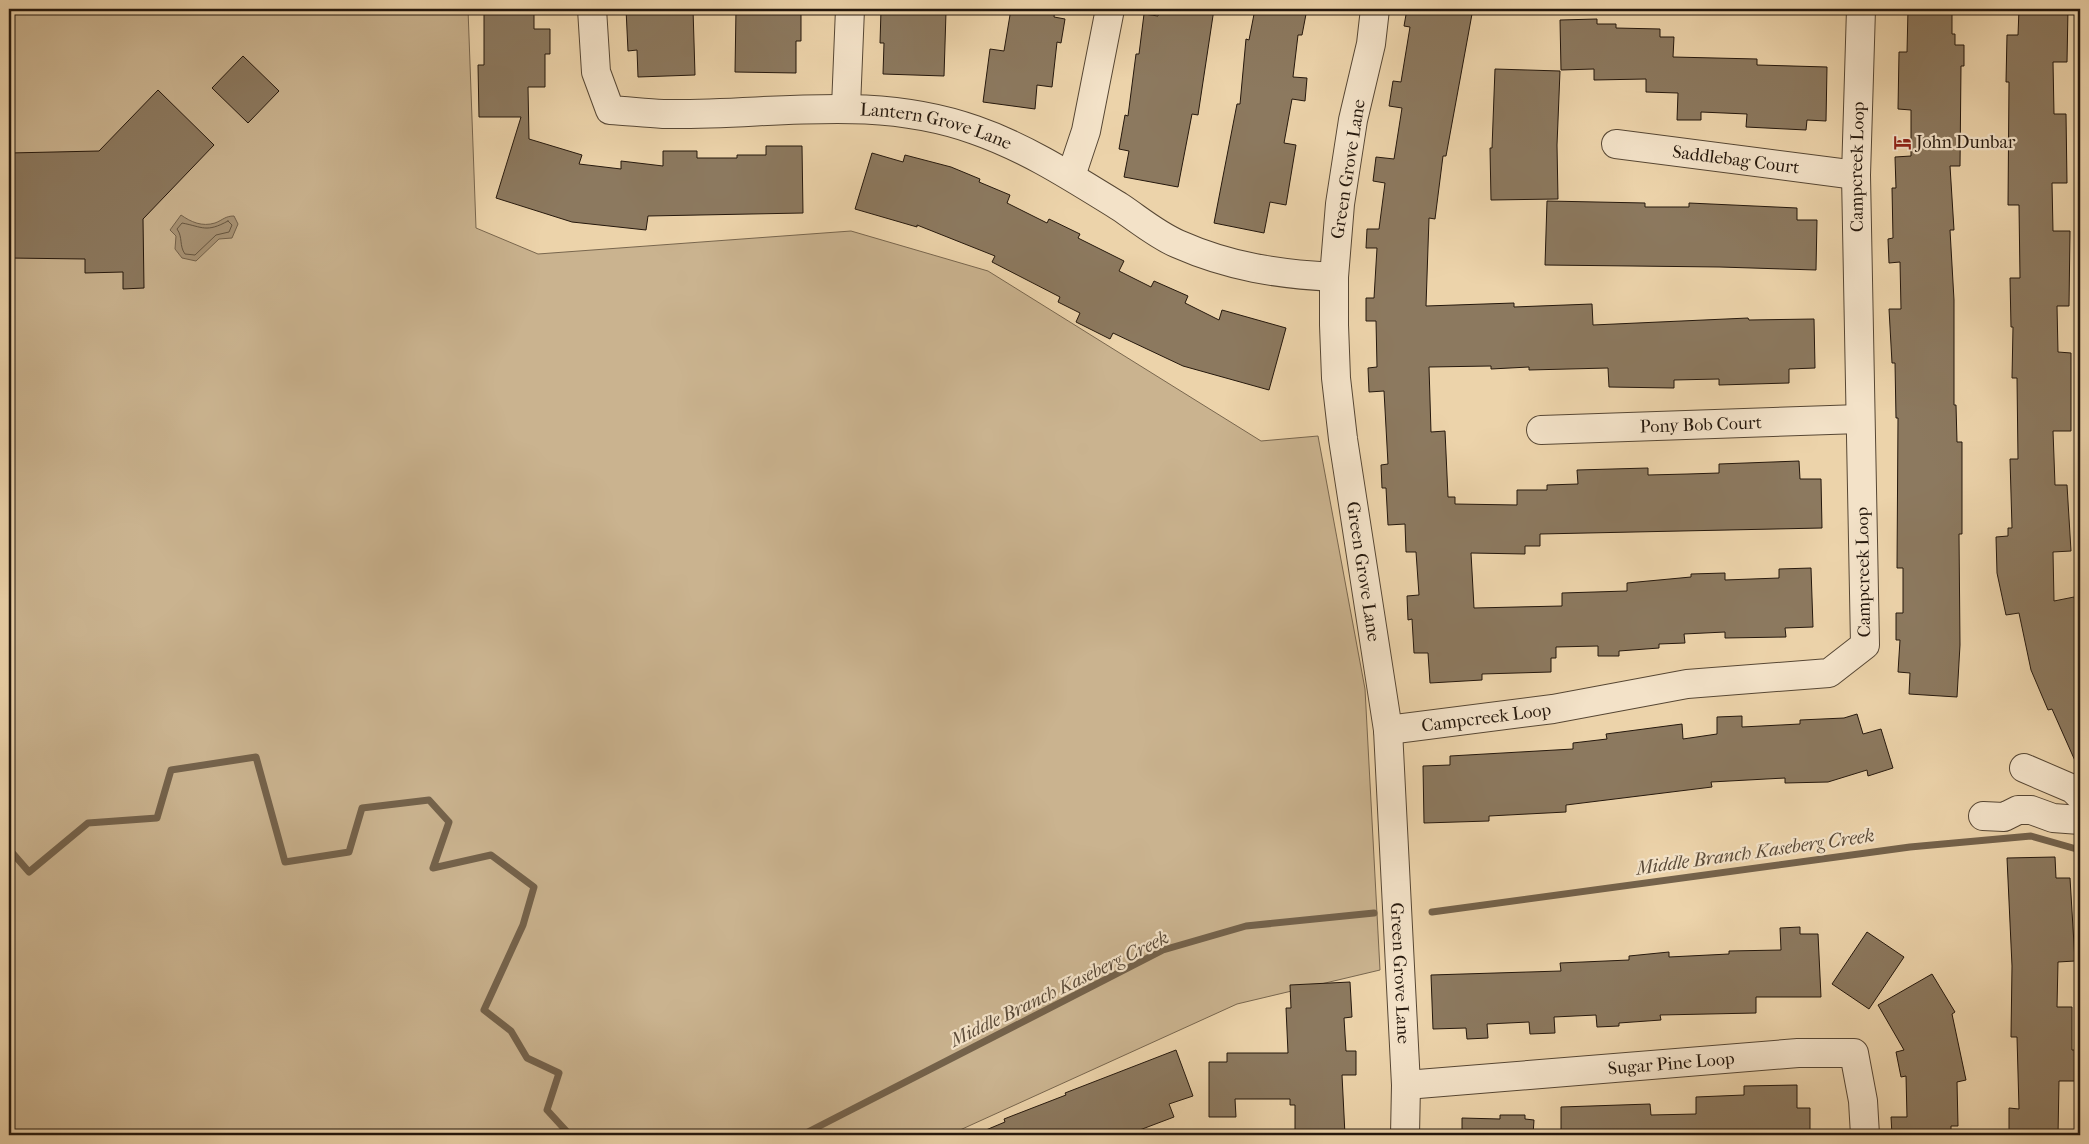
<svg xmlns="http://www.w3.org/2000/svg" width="2089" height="1144" font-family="'IM FELL French Canon',serif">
<rect width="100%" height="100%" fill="#ecd3aa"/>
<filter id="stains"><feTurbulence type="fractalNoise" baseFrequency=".004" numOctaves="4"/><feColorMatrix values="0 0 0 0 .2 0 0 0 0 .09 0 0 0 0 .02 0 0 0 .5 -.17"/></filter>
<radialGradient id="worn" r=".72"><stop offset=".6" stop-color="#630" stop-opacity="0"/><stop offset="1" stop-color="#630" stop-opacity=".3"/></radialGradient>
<polygon fill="#cab38f" stroke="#78664e" points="9,9 468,9 476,228 538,254 851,231 988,271 1261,441 1318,436 1365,689 1380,970 1237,1004 949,1135 9,1135"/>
<path fill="#a89375" stroke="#74624b" d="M181,215c10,7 21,12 34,8 8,-3 10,-7 19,-7l4,8 -6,14 -13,1 -23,22 -14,-3 -7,-9 1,-13 -6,-6z"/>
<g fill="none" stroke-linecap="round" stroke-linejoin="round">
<path stroke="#665641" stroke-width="1" d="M228,221l4,4 -3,7 -13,3 -21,20 -10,-1c-6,-8 -2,-17 -8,-25l5,-6c21,4 24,10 46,-2z"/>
<g stroke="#74624b" stroke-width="7">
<polyline points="9,849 29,872 88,823 157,818 171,770 256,757 285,862 349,852 362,808 429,800 449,822 433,868 491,855 534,887 523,925 484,1010 511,1031 527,1058 559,1073 547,1110 570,1135"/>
<polyline points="1432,912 1910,847 2031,836 2080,850"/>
<polyline points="802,1135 1163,950 1246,926 1374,913"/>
</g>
</g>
<g fill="#8c795f" stroke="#25180d">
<polygon points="484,9 534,9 534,29 550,29 550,54 545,54 545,87 528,87 529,139 582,155 579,164 621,169 621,161 663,166 663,151 697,151 697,158 737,158 737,155 766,155 766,146 802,146 803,213 648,216 646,230 572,222 496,198 521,117 479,117 478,65 484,65"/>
<polygon points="626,9 693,9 695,75 638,77 637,50 628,51"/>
<polygon points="736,9 801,9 801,41 796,41 796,73 735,72"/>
<polygon points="1011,9 1055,9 1054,17 1065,19 1061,43 1057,42 1052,87 1037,85 1035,109 983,102 990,49 1004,51"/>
<polygon points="1159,9 1214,9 1198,115 1192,114 1178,187 1124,177 1129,151 1119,149 1125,115 1128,116 1136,54 1139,54 1144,14 1158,16"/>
<polygon points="1255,9 1307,9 1302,35 1298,35 1293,77 1307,78 1305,101 1292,99 1284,143 1296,145 1286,205 1270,202 1264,233 1214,223 1237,104 1240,104 1246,39 1249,40"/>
<polygon points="1407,9 1435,9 1472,14 1446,156 1443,156 1435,219 1429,218 1426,306 1514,303 1514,307 1592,304 1593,325 1748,318 1749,320 1814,319 1815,368 1789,369 1789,383 1719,385 1719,379 1674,380 1674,388 1609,387 1608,368 1529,370 1529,367 1491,369 1491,366 1429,367 1431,432 1445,431 1448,497 1455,497 1455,504 1517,505 1517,490 1547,490 1547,485 1578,484 1577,470 1648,468 1648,475 1688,474 1719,473 1719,464 1799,461 1800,479 1821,479 1822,528 1540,534 1540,546 1525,546 1525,554 1471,553 1474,608 1562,606 1562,593 1627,591 1627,583 1691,577 1691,574 1725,573 1725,580 1779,578 1779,569 1811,568 1813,627 1785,628 1786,637 1725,638 1725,632 1684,634 1685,643 1659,644 1659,648 1619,651 1619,656 1598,656 1598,646 1556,647 1556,658 1551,658 1551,672 1482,674 1482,680 1430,683 1428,653 1414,653 1412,619 1408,620 1407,596 1419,595 1416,552 1406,552 1405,524 1388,525 1386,488 1382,488 1381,465 1388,464 1384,391 1369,392 1368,368 1377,367 1376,321 1366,321 1366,298 1374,298 1377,248 1366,248 1367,229 1379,229 1385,183 1373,181 1376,157 1394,159 1402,108 1389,106 1393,81 1401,82 1410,27 1404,26"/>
<polygon points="1908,9 1952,9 1952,34 1955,34 1955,45 1964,45 1964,66 1961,66 1960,166 1950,166 1954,230 1950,230 1954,300 1954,405 1956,405 1957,442 1962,442 1962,534 1959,534 1960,645 1957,697 1909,694 1910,673 1898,672 1900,640 1896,640 1896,613 1903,613 1903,568 1897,568 1898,418 1896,418 1895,363 1892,363 1889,309 1901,309 1900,262 1889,263 1888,239 1893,238 1892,188 1896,188 1895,157 1911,156 1911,110 1898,109 1899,52 1907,52"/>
<polygon points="2019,9 2068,9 2067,62 2053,62 2054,114 2066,114 2067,183 2052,183 2053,231 2070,231 2069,306 2057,306 2058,352 2071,353 2071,431 2053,431 2055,485 2067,485 2071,551 2053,552 2054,601 2074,597 2080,625 2080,772 2052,709 2048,710 2031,670 2019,613 2006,615 1997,573 1996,537 2008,536 2008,528 2012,528 2010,459 2018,459 2017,378 2012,378 2013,327 2011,327 2010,278 2020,278 2019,205 2008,205 2009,82 2006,82 2007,35 2018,35"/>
<polygon points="881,10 946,12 944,76 883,74 884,43 880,43"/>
<polygon points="1597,19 1597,24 1616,24 1616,28 1660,29 1660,37 1674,37 1673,57 1757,59 1757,65 1827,67 1826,121 1807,120 1806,130 1746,127 1747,114 1701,112 1701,120 1677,120 1678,93 1646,92 1646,79 1594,80 1594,69 1561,70 1560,20"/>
<polygon points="243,56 279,91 248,123 212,88"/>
<polygon points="1495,69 1560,71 1557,145 1558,199 1491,200 1490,148 1492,148"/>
<polygon points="158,90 214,145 143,219 144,288 123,289 123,272 85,273 85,259 9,258 9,153 99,151"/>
<polygon points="872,153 903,162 905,155 951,167 980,179 979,182 1010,195 1007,203 1047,223 1049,219 1080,234 1078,238 1124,261 1119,271 1151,287 1154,281 1188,296 1185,303 1219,320 1222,310 1286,328 1269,390 1183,366 1113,333 1110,339 1076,322 1080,313 1058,302 1060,297 992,262 995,256 917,225 917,227 855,209"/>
<polygon points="1547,201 1645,203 1645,207 1689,207 1689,203 1797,208 1797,220 1817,220 1816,270 1720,267 1545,265"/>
<polygon points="1857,714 1863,734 1881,729 1893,768 1868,776 1867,770 1828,782 1785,783 1785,778 1711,782 1712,787 1566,805 1566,812 1489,816 1489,821 1424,823 1423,766 1450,765 1450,756 1573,749 1573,743 1607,739 1606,734 1682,724 1683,739 1717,734 1717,717 1742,716 1742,727 1800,724 1800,720 1844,718"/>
<polygon points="2055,857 2056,878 2070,878 2075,961 2058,962 2057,1007 2072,1007 2072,1050 2075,1050 2076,1081 2059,1081 2058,1135 2009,1135 2009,1108 2019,1109 2017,1037 2011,1037 2012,966 2007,858"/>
<polygon points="1800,927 1800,934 1818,934 1821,997 1756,997 1756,1013 1660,1015 1661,1020 1619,1023 1619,1026 1597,1027 1596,1015 1554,1017 1555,1033 1530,1034 1529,1022 1487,1024 1488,1038 1467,1039 1466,1028 1433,1029 1431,975 1561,971 1560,963 1629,960 1629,956 1669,952 1669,957 1729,954 1729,951 1781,950 1780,928"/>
<polygon points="1867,932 1904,957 1869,1009 1832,984"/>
<polygon points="1932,974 1955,1012 1952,1014 1966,1080 1957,1082 1958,1126 1951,1126 1951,1135 1892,1135 1891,1117 1907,1117 1906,1076 1901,1077 1896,1052 1904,1050 1878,1005"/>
<polygon points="1350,982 1352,1017 1344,1018 1346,1051 1356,1051 1356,1075 1342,1075 1345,1135 1295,1135 1295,1105 1290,1105 1290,1099 1235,1099 1236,1117 1209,1117 1209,1062 1227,1062 1227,1053 1288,1053 1286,1008 1291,1008 1290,985"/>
<polygon points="1176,1050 1193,1096 1169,1104 1174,1117 1137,1131 1139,1135 974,1135 1005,1122 1004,1119 1066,1095 1065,1093"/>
<polygon points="1797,1085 1797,1108 1810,1108 1810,1135 1561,1135 1561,1107 1650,1104 1651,1115 1696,1114 1696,1097 1744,1095 1744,1086"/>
<polygon points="1500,1115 1525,1115 1525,1119 1534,1120 1533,1135 1462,1135 1462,1118 1500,1119"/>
</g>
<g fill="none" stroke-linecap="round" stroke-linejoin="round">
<defs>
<g id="minor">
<path id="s1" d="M592,9l4,63 14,38c17,1 35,3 53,4 106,2 208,-21 312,16 52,18 98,48 145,77 18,12 37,28 58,37 52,23 100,30 156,33"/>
<path id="s2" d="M1375,9l-4,35 -18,76 -13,84 -6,73v48l2,53 7,61 45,291 18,355 -1,50"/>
<polyline points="846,107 850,9"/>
<path id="s3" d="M1616,144l240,31"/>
<polyline points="1071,176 1086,131 1110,9"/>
<path id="s4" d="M1541,430l319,-11"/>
<path id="s5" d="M1388,730l165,-21 134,-25 142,-11 36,-28 -9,-470 5,-166"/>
<polyline points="2024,768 2073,789 2080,796"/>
<polyline points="1983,816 2004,817 2018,810 2031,810 2053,818 2080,820"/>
<path id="s6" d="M1406,1085l392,-32h56l9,48 2,34"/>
</g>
</defs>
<use href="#minor" stroke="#574734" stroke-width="30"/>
<use href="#minor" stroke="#f3e2c8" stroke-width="28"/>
</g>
<defs>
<symbol id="hotel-bare" viewBox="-9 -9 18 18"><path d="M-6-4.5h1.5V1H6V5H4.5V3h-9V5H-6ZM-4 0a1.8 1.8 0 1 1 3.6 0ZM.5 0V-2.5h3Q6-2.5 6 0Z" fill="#8f2418" stroke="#f3e2c8" stroke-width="2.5" paint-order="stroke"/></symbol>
</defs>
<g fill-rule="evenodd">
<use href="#hotel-bare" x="1890" y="130" width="25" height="25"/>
</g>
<g text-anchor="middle" stroke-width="4.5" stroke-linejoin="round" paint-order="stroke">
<g font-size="18" fill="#25180d" stroke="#f3e2c8">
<text dy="6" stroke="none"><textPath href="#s1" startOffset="432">Lantern Grove Lane</textPath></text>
<text dy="6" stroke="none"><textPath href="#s3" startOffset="121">Saddlebag Court</textPath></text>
<text dy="6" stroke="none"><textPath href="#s5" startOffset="969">Campcreek Loop</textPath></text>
<text transform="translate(1348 169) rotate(-81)" y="6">Green Grove Lane</text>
<text dy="6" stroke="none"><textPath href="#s4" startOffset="160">Pony Bob Court</textPath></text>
<text dy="6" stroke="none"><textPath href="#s2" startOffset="568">Green Grove Lane</textPath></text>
<text transform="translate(1863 572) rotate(-91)" y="6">Campcreek Loop</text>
<text dy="6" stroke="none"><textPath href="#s5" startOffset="99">Campcreek Loop</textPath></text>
<text dy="6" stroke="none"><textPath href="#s2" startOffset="972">Green Grove Lane</textPath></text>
<text dy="6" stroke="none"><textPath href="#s6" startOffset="266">Sugar Pine Loop</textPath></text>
</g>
<g font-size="18" fill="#25180d" stroke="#f3e2c8" text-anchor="start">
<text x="1916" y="148">John Dunbar</text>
</g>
<g font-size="19" font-style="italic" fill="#594937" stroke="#f3e2c8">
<text transform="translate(1755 851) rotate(-8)" y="7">Middle Branch Kaseberg Creek</text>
<text transform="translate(1059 988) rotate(-26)" y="7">Middle Branch Kaseberg Creek</text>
</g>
</g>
<rect width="2089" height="1144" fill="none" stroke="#ecd3aa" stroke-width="30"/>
<rect x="10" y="10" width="2069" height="1124" fill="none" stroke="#25180d" stroke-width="2.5"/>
<rect x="15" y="15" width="2059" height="1114" fill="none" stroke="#25180d"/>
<rect width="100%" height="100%" filter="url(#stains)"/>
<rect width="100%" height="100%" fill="url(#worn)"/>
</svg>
